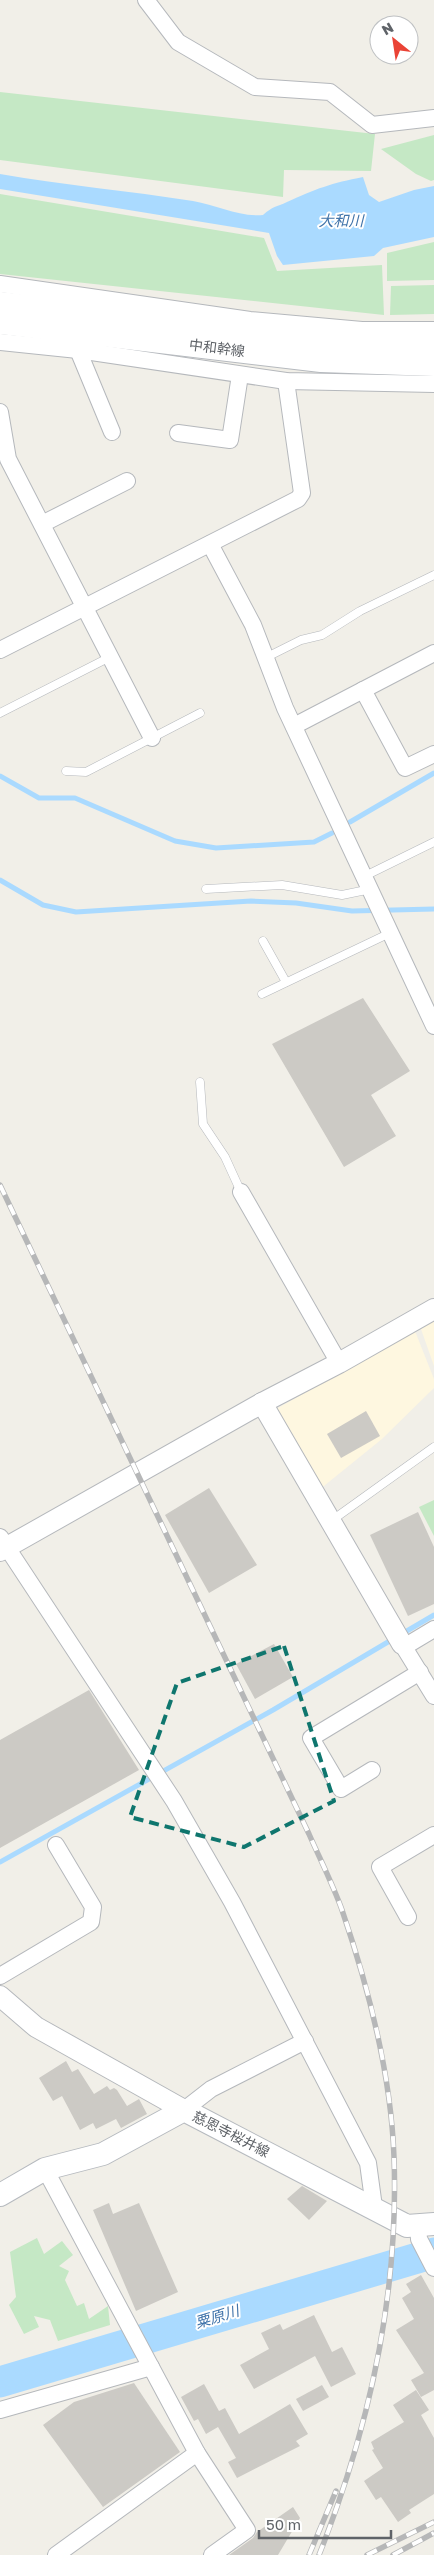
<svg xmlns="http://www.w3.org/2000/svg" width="434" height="2555" font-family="'Golos Text','Noto Sans JP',sans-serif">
<rect width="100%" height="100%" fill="#f1efe8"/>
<g fill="#fef7e0">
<polygon points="434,1321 434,1366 421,1329"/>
<polygon points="415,1331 434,1379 434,1388 382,1439 319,1490 276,1415 278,1408"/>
</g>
<g fill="#c5e8c5">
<polygon points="0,92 375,134 371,171 284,170 283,197 0,160"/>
<polygon points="434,135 434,180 431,181 416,174 381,149"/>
<polygon points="0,194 264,238 277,271 382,265 384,315 0,274"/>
<polygon points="434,242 434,280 387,281 387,253"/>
<polygon points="434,285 434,314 390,315 391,286"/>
<polygon points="434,1500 434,1536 419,1507"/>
<polygon points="37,2238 44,2254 62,2241 73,2255 59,2266 69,2271 65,2280 77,2306 84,2303 89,2319 108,2306 110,2325 58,2341 50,2320 34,2316 39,2327 24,2334 9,2305 16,2297 10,2252"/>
</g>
<path fill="#aadaff" d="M0,174c64,11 129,17 193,27 24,4 45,16 70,14 10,-9 13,-8 24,-13 28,-13 45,-19 76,-25l6,18 10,7 35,-12 20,-4v51l-51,11 -9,8 -91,9 -6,-9 -8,-23 -269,-44z"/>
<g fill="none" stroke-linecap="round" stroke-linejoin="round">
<g stroke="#aadaff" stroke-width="5">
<polyline points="0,776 39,798 75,798 175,841 216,848 314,842 332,833"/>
<polyline points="350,822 434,773"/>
<polyline points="0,880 43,905 76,912 251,901 296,903 352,911 434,909"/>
<polyline points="400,1635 434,1615"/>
<polyline points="0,1862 273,1710 393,1639"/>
</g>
<polyline stroke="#aadaff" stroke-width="31" points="0,2382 434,2253"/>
</g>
<g fill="#cccac5">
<polygon points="363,998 410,1071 371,1095 396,1136 344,1167 272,1044"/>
<polygon points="366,1411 380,1436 341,1458 327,1434"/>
<polygon points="209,1488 257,1565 209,1593 165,1515"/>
<polygon points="418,1512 434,1547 434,1604 408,1616 370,1535"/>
<polygon points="274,1644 293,1677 255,1699 236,1664"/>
<polygon points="89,1690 139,1770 0,1848 0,1740"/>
<polygon points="66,2061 72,2072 78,2069 94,2094 107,2086 110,2090 114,2088 117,2090 127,2106 139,2099 147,2114 121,2128 116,2119 96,2129 93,2123 80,2130 62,2096 53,2101 39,2078"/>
<polygon points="302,2186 327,2201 309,2220 287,2199"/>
<polygon points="109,2203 113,2214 139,2203 178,2292 136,2311 93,2210"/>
<polygon points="421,2275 434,2298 434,2390 421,2397 411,2380 424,2373 396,2330 414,2319 402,2298 411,2292 406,2284"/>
<polygon points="314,2315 332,2352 342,2347 356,2374 331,2387 315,2356 254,2389 240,2365 269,2349 261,2333 280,2324 283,2330"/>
<polygon points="134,2383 180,2452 103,2507 43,2425 74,2402"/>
<polygon points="204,2384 219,2411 225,2408 239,2434 290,2404 308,2434 296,2441 300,2446 237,2478 228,2462 236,2458 218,2427 206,2434 198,2419 194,2421 181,2397"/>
<polygon points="322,2385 329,2397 303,2411 296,2399"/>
<polygon points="416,2390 429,2410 421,2415 434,2438 434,2494 409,2510 411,2513 398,2522 381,2497 376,2500 364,2481 383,2468 372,2450 374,2449 371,2442 404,2422 393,2405"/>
<polygon points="293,2507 300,2518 278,2555 229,2555 253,2538 257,2532"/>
</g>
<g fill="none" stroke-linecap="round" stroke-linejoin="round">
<defs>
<g id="service">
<polyline points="265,658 301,640 322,635 360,611 434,575"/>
<polyline points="0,713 110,657"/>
<polyline points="66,771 86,772 200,713"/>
<polyline points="365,876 434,842"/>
<polyline points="206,889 282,885 342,895 371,889"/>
<polyline points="263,941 286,982"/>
<polyline points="262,994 390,933"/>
<polyline points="200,1082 203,1124 225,1157 241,1192"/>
<polyline points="331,1521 434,1447"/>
</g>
<g id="minor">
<polyline points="146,0 178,42 255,87 330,92 372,125 434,118"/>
<polyline points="0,284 250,320 362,330 434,330"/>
<polyline points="0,342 78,350 286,381 434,384"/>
<polyline points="78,350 112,432"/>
<polyline points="0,412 8,459 152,738"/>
<polyline points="178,433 230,440 240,375"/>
<polyline points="42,524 127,481"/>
<polyline points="210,544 253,625 285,708 434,1026"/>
<polyline points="0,650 298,499 302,493 286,381"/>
<polyline points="363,690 405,768 434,754"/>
<polyline points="294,726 434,653"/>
<polyline points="241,1192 339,1363"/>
<polyline points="0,1537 174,1801 232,1902 368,2163 374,2207"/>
<polyline points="402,1644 434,1696"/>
<polyline points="404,1647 434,1629"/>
<polyline points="372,1770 341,1789 311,1738 420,1672"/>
<polyline points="408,1917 380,1867 434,1835"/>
<polyline points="0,1976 91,1922 93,1907 56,1845"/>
<polyline points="184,2110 211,2089 305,2041"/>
<polyline points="45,2169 197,2453 247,2530 212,2555"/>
<polyline points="418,2227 419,2239 434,2268"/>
<polyline points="0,2410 151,2367"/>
<polyline points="56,2555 197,2453"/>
</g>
<g id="tertiary">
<polyline points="0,1551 262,1403"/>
<polyline points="402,1644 262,1403 339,1363 434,1309"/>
<polyline points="0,1996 36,2027 184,2110"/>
</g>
<g id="secondary">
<polyline points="0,303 316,340 434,345"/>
<polyline points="0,323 321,361 434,365"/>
<polyline points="0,2195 45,2169 103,2154 184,2110 407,2226 434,2224"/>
</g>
</defs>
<use href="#service" stroke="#b5b8bc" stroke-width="9"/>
<use href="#minor" stroke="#b5b8bc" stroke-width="18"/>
<use href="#tertiary" stroke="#b5b8bc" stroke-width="22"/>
<use href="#secondary" stroke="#b6babf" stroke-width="24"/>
<use href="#service" stroke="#fff" stroke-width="8"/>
<use href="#minor" stroke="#fff" stroke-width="16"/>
<use href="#tertiary" stroke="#fff" stroke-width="20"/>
<use href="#secondary" stroke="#fff" stroke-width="22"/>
<defs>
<g id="rail">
<path d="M0,1185l309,649c11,25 24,51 33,76 27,79 49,164 52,247 5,136 -25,272 -75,398"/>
<polyline points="309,2555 336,2491"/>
<polyline points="367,2555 434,2522"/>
<polyline points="393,2555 434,2533"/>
</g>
</defs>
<use href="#rail" stroke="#b6b7b8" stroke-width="5.5"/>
<use href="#rail" stroke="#fff" stroke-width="4" stroke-dasharray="11" stroke-linecap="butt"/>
</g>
<path fill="none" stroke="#0f766e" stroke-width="4" stroke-dasharray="10 6" stroke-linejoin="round" d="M284,1646l50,155 -90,46 -114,-30 47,-134z"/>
<g text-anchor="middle" stroke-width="4" stroke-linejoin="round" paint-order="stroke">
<g font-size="14" fill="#5f6368" stroke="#fff">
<text transform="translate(217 348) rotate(7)" y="5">中和幹線</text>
<text transform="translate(231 2134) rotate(27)" y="5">慈恩寺桜井線</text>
</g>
<g font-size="15" font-style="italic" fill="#4174aa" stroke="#fff">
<text x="341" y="226">大和川</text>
<text transform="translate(217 2317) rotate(-17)" y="5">粟原川</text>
</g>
</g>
<g transform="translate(394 40) rotate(330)"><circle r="24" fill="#ffffff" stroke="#bfc1c3"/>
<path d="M0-4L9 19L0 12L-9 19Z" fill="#ea4335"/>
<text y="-8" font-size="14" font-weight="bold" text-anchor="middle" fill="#5f6368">N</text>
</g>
<path d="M259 2530v8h132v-8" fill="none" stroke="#5f6368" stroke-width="2.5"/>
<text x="266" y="2530" font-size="15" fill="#5f6368" stroke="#ffffff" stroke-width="4" paint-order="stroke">50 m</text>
</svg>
